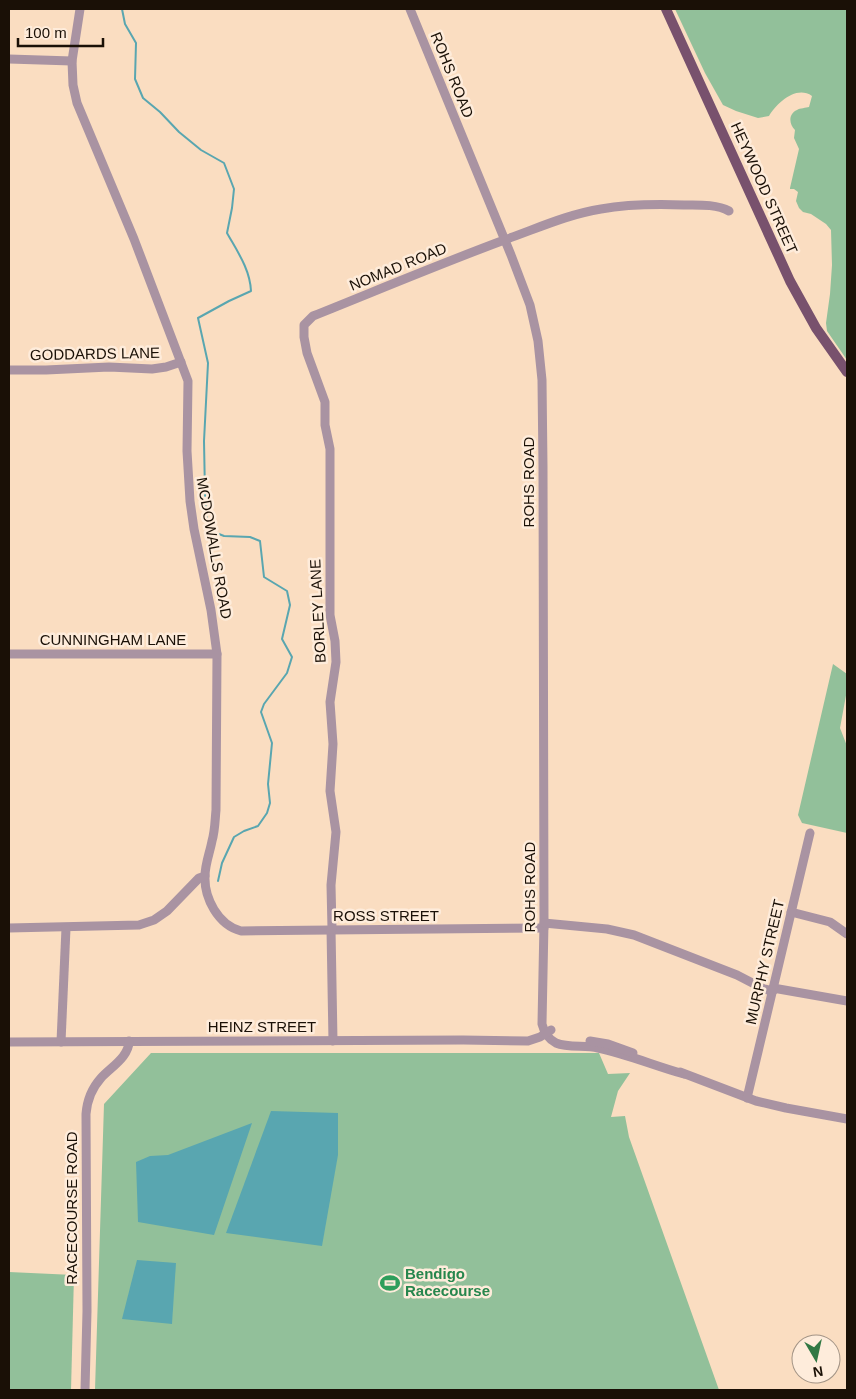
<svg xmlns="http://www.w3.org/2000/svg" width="856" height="1399" font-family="Helvetica,sans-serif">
<rect width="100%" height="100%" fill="#faddc1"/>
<g fill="#92c09a">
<path d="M675,9h172v351l-20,-29 -1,-8 4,-29 2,-29 -1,-35 -5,-6 -15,-10 -8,-2 -4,-4 -3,-7 2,-9 -4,-3h-4v-1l9,-39 -5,-11 1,-8c-6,-6 -7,-16 2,-20 3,-2 9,-2 12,-3l3,-11c-16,-11 -35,7 -43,20l-11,2 -22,-7 -13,-6 -18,-32z"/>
<polygon points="833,664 847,674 847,690 840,728 847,746 847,833 802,823 798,815"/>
<polygon points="151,1053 599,1053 608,1074 630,1073 618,1091 611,1117 625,1116 629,1137 719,1390 95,1390 104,1104"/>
<polygon points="9,1272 74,1275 71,1390 9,1390"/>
</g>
<g fill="#59a6b0">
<polygon points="271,1111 338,1113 338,1155 322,1246 226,1233"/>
<polygon points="252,1123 214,1235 138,1222 136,1162 150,1156 168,1155"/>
<polygon points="137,1260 176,1263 172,1324 122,1319"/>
</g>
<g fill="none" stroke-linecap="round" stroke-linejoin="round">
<path stroke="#59a6b0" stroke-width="2" d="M122,9l3,15 11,19 -1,36 8,19 17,14 19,20 22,18 23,13 10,26 -2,19 -5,25c10,18 23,36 24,58l-22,10 -31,17 10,45 -4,78 1,53 1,21 3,15 15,6 26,1 10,4 4,36 23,14 3,14 -8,34 10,18 -5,16 -23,31 -3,8 11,31 -4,41 2,19 -3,10 -9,13 -14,5 -10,6 -12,26 -4,18"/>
<g stroke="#a993a2" stroke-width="9">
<path d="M80,9l-8,52 1,24 4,18 57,136 54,142 -1,70 3,50 4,28 17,81 6,44 -1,156c-1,10 -1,21 -4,31 -2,11 -7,23 -7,35 -1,22 13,49 36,55l303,-3"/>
<path d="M410,9l101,246 19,50 8,36 4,39 1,87 1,456 -2,101c2,8 6,15 14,19 12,5 29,2 42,5 29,6 57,18 86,26"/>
<polyline points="9,59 72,61"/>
<polyline points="9,370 46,370 109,367 152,369 166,367 181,362"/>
<polyline points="9,654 217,654"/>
<polyline points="791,912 830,922 847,934"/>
<polyline points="544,923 607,929 634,935 737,975 764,989 773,991"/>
<polyline points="9,928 139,925 154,920 167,911 199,878 205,876"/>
<polyline points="331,929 333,1041"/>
<path d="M332,929l-1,-44 5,-53 -6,-41 3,-47 -3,-42 6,-40 -1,-21 -5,-26v-166l-5,-24v-23l-18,-49 -3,-16v-12l9,-9c65,-26 129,-53 194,-77 31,-11 62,-25 94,-30 28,-5 55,-5 83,-4 14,0 33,-1 45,6"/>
<polyline points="773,988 847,1001"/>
<polyline points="590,1041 608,1044 633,1053"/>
<polyline points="9,1042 463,1040 528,1041 540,1037 551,1030"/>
<polyline points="61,1042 66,928"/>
<polyline points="680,1072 756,1101 786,1108 847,1119"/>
<polyline points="747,1098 810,833"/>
<path d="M85,1390l2,-79 -1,-197c1,-13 6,-26 15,-36 10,-11 28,-21 28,-37"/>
</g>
<polyline stroke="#78516d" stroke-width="10" points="666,9 790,281 816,328 847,372"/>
</g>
<defs>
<symbol id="stadium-bare" viewBox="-9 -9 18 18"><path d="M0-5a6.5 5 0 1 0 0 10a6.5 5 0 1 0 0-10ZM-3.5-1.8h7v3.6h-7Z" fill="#2e9e5b" stroke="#feecdb" stroke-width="2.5" paint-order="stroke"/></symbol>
</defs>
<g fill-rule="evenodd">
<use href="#stadium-bare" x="376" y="1269" width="28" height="28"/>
</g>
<g text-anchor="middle" stroke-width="5" stroke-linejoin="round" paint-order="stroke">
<g font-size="15" fill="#1a1006" stroke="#feecdb">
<text transform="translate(452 75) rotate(68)" y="5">ROHS ROAD</text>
<text transform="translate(764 188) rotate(66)" y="5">HEYWOOD STREET</text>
<text transform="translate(398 267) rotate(-22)" y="5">NOMAD ROAD</text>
<text transform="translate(95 354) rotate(-1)" y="5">GODDARDS LANE</text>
<text transform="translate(529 482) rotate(-90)" y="5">ROHS ROAD</text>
<text transform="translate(214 548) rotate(80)" y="5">MCDOWALLS ROAD</text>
<text transform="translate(318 611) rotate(-93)" y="5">BORLEY LANE</text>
<text x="113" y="645">CUNNINGHAM LANE</text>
<text transform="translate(530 887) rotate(-90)" y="5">ROHS ROAD</text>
<text x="386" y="921">ROSS STREET</text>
<text transform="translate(765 962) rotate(-77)" y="5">MURPHY STREET</text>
<text x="262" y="1032">HEINZ STREET</text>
<text transform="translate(72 1208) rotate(-90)" y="5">RACECOURSE ROAD</text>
</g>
<g font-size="15" font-weight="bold" fill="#27864d" stroke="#feecdb" text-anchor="start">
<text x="405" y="1279">Bendigo<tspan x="405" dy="17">Racecourse</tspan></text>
</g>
</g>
<rect width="856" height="1399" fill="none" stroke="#1a1006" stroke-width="20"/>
<g transform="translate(816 1359) rotate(171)"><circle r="24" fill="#feecdb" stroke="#a39486"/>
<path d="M0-4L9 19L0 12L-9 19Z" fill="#317844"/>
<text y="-8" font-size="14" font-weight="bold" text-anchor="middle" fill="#1a1006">N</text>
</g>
<path d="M18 38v8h85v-8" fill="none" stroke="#1a1006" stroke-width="2.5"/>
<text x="25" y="38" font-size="15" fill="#1a1006" stroke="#feecdb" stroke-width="4" paint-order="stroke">100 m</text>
</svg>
